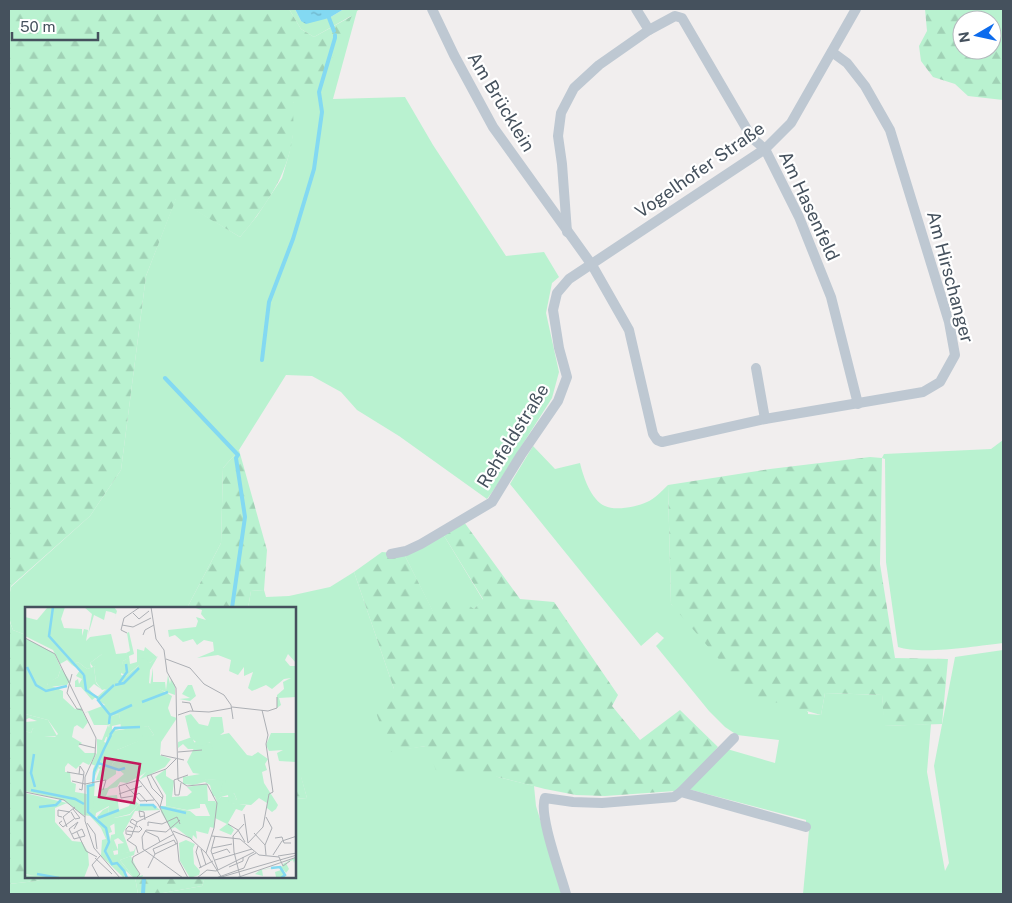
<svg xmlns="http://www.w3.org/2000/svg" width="1012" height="903" font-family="'Public Sans',sans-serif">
<defs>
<pattern id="forest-firs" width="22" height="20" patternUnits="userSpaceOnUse" patternTransform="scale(1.25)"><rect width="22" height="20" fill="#b9f2d0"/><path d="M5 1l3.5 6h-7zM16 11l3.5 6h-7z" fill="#a0d1b5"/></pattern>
<pattern id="water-ripples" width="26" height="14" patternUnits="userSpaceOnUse" patternTransform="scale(1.25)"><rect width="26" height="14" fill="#83d9f2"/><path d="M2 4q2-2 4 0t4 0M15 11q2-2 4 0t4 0" fill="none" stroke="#6db2c7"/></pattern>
</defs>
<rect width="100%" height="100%" fill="#f1eeee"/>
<g fill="#b9f2d0">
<path d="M289,9h6l6,12 28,-3 15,-9h16l-3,2 -24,88 72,-2 28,48 73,111 38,-4 15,25 -7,6 -6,30 13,59 -7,26 -59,93 -6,8 -88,-63 -42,-26 -16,-18 -29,-16 -26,-1 -47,75 -16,18 -2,75 -34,65h-161v27l-13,-5c-6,-14 -5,-29 -2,-43l79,-71 31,-46 25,-194 30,-78 64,39 17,-21 25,-38 7,-24 4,-20v-31l58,-87 -37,21 -13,-8z"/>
<path d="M1003,440v203c-26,3 -81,12 -105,4l-12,-85 -1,-103 -3,-1 2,-4 107,-5z"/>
<path d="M533,446l22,23 25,-6c3,13 11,37 25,43 10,5 31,1 42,-4 7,-3 15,-11 21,-17l3,119 137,108v2l13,1 4,-22 57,2 3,31 46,-2 -4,48 18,99 4,-8 -15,-97 21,-109 48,-7v244h-200l6,-64 -3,-2v-8l-118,-31 39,-40 48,14 4,-23 -42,-5 -12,-8 -16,-16 -53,-65 8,-8 -7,-6 -16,14 -131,-162z"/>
<polygon points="443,534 483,600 474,609 433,612 404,554"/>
<polygon points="354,572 394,689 390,751 426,746 498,777 534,786 536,806 563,894 157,894 202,886 205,877 295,877 295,799 307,798 301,777 295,777 295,608 248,608 251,591 264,590 266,597 289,596 330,587"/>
<polygon points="53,877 135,877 138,894 9,894 9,884 36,881"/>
</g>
<g fill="url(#forest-firs)" fill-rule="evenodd">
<path d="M9,9h280l12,20 13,8 38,-21 -36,76 -23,11c0,11 1,22 0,32 -5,40 -28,72 -53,102l-64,-38 -30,77 -25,194 -31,46 -79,70 -2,10z"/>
<path d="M925,9h78v91l-35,-4 -13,-12 -22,-7 -12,-16 -2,-15 8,-15zM962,20h30v30h-30z"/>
<polygon points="239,450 267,550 264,590 251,591 248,608 187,608 221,543 223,468"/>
<polygon points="870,457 882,458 880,564 895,658 948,659 942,724 884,726 882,695 825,693 821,715 750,695 671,604 668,485 770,469"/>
<polygon points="464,522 520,599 554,602 618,695 612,706 640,740 680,710 718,747 687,783 675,791 605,796 576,795 545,789 498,777 436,770 426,746 390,752 373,704 394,689 354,572 382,552 404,554 433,611 454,596 474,609 483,599 443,534"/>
<polygon points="9,620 13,630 26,635 26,877 53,877 36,881 9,884"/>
<polygon points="301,776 307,798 295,799 295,777"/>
<polygon points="135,877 205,877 202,886 157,894 138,894"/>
</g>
<polygon fill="url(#water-ripples)" points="295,9 344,9 329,18 306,24 301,21"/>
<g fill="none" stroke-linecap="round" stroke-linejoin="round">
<g stroke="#83d9f2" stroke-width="4">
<polyline points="329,18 334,31"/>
<polyline points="262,360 269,302 293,239 314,169 322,112 319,92 335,38 335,35"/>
<polyline points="165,378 238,455 236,458 245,517 232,608"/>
<polyline points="143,894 144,877"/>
</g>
<g stroke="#bec8d2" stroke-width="10">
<polyline points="432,9 454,55 493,127 592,265 629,330 653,434 657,440 662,442 765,419 923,392 940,382 955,355 949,322 890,130 865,86 847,63 832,52"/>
<polyline points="636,9 649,30"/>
<polyline points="567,232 562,164 558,136 561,113 574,88 599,65 649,30 675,16 682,18 752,138 765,149 799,217 831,297 858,404"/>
<polyline points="756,368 765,419"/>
<polyline points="391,554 406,551 421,544 492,502 521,455 558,401 567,377 559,348 553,310 557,293 569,279 765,149 791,123 856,9"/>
<polyline points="681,792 734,738"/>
<path d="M566,894c-5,-19 -28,-80 -21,-96l28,4 29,1 72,-6 7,-5 125,35"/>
</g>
</g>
<g text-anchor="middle" stroke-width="4.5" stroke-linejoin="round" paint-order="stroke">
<g font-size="18" fill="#45515d" stroke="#fff">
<text transform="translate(501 102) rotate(59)" y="6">Am Brücklein</text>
<text transform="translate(700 170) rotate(-35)" y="6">Vogelhofer Straße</text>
<text transform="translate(809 206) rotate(65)" y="6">Am Hasenfeld</text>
<text transform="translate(950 277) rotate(75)" y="6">Am Hirschanger</text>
<text transform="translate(513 436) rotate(-58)" y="6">Rehfeldstraße</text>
</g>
</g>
<g transform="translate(25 607)">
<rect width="271" height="271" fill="#f1eeee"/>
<path d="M59,0h30l3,4 -3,10 2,-7 -5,-2 -5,-1 -2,9 -10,-5 -6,20 4,-21zM104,25l5,22 -5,2 1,8 7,-2v-13l7,2 1,-4 12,10 -7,6 -6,-2 -18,15 -6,-4 3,-11 5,-3 -2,-5 4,-2 -3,-18zM77,47l-1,6 -7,7 2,16 5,6 -7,-5 -5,5 7,8 -4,3 -11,-13h-6v-6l3,-2 1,5 3,-5 -6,-3 4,-6 -8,-5 6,-3 9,7 6,-2 -3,-4zM36,61l9,13 -3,4 -18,2 -2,-4 11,-6zM128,61v14h12l1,8 2,-15 2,9 1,-5 4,6v10l-25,-9zM0,107l23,6 9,16 -13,1 -11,-9 -2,5 -6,-2v-9l12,-1 -8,-3 -4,2zM94,107l2,10 -9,2v5l36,-5 6,9 -37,15 -2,7 -8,7 1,6h8v4l-9,6h-11l4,-11 -2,-1 6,-4 -4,-3 10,-25 -4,1 -2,5 3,1 -11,23 -5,-2 6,-11v-14l5,1 6,-15 1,3 2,-12zM167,130l3,7 17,-2 3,15h-11l-2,-8h-14l-5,-5 -5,4v-6zM91,153l21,16 12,-5 -22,12 -7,-1 -3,5 -8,2 -3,7 11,-1 2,15 -11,4 1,-8 -13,7 -1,6 -6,-8 4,-4 -1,-11h6l1,-7 8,-1 17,-14 -12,-10zM181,172l21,1v4l-5,8 -9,5 -3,-12 -7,-4zM209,186l3,7 -5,-2v5l14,2 -4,6 -6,-2 -8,14 6,7 -3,5 -12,-5 8,-6 -12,-6 -1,10 -4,-1 -2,7 -12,-3 1,8 -4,-4 -1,5 -17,-13 -4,2 -10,-17v-6h5l24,5 6,5h14l-5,-12h9l7,-7h9zM114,197l15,1 6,5 -25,1 -12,22 7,19 -12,3v-11l6,-1 -6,-5 -4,2 4,10 -5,1 -3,-9 1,-7 4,-1 -1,-16 16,-3zM161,233l9,4 -2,4 1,16 6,7 -1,4 -9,3 -10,-17 -1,-18zM106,249l9,20 3,-1 -1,3h-8l-14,-18zM271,250l-2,6 -1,-3 -7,3 3,6 -3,4 -3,-4 3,7 -4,2h-11l5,-1 -1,-5 6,-2 -2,-3 -17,3 1,6 -8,-2 5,-4 23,-4v-2z" fill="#b9f2d0"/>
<path d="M40,0l-4,12 3,9 18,1v7l2,-7 4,1 -2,11 4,-4 21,-3 5,20 10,-1 3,5 -6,3 -2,14 5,1 10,-8 3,-3 -2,-6 7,-1 6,5 8,-7 -8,14 -1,13 23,13 -4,12 3,8 6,2 -16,24 -1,13 11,4 -6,8 -26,13 7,-8 -9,5 -21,-17 -4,4 9,6 -14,1 -2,-7h-5l-7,17v-12l13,-26 3,-18h-15l-6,-13 -4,1 21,-8 -21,-16 1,-2 12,10 9,-8 -4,1 -6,-8 -2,-15 8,-13 -12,9 1,5 -4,1 -9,-7 -6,3 -5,-5 -7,4 -7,-14 -28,-14v-19l12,3 10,-12zM94,107l2,14h-6l-5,3 1,1 11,-4 5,3 21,-5 6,9 -10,2 -3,-2 -5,2 2,4 -21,9 -12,-3 6,-9 -3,-9 3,-13zM167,0h104v56l-8,-9 -3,6 5,6h6v31l-17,1 2,7 -4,3v-13l7,-6 -1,-7 8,-4 -7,1 -12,10 -6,-4 -14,6 -4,-3 5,-16 -9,4v-9l-6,8 -9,-4 2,-11 -13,-5 -21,3 17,-7 -1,-9 -9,-2 -7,5 -4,-6 -10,3 -8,-7 -6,2 -1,-7 28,-3 2,-6 -2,-4 10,3 -5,-6 1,-4zM0,31l29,15 7,15 -3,9 -11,7 16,7v7l12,11 6,-1 7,14 -5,7 -6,-4 -3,2 -2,10 10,6 -4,3 7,7h11l-2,4 -5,8 -6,-3 -7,7 -8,-6 -3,4v5h5l1,10 5,2 -1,8 12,2 -1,-9 9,-2 -2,25 -4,3 6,8 8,-9 6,-3 -1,6 11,-3 10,-4 3,-7 7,5 -9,10 -16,4 3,4 -7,4 2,6 -3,1 5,22 20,-4 2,-5 -2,9 -14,5 14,18 -8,-7 -2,7 -23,-22 1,-16 4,-1 -5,-11 -11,-12 -7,-1 -20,-15 -38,-9v-60l6,2 2,-5 12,4 -1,5h11l3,-3 -10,-14 -23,-6zM163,78h4l4,11 -6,5 -11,-2 11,-1 -8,-4zM166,107l8,10 9,2 3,-9h11l2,15 -4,3 9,-2 18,22 5,1 6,-4 10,7 -3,5 2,6 -5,2 2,11 14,22 -2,4 -4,3 -5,-4v-5l-8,-5 -8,7 -13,-1 2,5h-5v-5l-4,-1 1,-6 5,3 -3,-7 -5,9 -1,-7 -7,2 -4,5 -3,-8 8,-2 -1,-7 6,-4 -21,-2 -1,3 -12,3 -10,-1v-7l17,-3 -7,-1 -6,-11 7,-14 19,2 -3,-8 -7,4 -14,-2 7,-2 -6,-5 -4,-17 -1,-4zM246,126h25v29l-17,-1 -2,-8 6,-3 -14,1 -3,-6zM141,162v7l8,5 -2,16 15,-1 5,-4 -5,-5 20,-3 1,17h7l1,3h-16v4l-13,2 -21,-4v-11l-11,-18zM0,186l42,10 -12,5v14l17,19 10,1 6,10 1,13 -5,13h-59v-3l10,1 -10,-2z" fill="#b9f2d0" fill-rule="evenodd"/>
<path fill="none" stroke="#83d9f2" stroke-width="2.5" d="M28,0l-4,29 35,39M2,60l9,18 10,6 21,-5M59,68l2,15 12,8M94,76l8,-11 -1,-8M90,78l9,-2 15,-15M117,95l26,-10M85,108l22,-10M84,117l1,-9 -12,-15 16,-15M85,128l5,-7 25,-1M79,142l-10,23 -1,13 -5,1v26l18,16 3,14 -4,9 7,13 5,-1 7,8 3,7M79,142l7,-14M9,147l-3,19 4,14M73,156l21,7 6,-2M6,183l44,9 9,5M115,198h13l3,3M14,200l17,-2 5,-5M135,200l26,6M73,211l21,-8M246,261l9,-1 5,8 -4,3M12,267l22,4"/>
<path fill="none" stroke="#acafb4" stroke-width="1" d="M126,0l5,32 8,11 3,22 9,16 1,54M108,6l6,6 10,-8M97,18l11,2 18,-9M102,26l-6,-3 3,-12 16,-11M118,28l2,-5 9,-5M0,31l30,16 41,84 -1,17 -10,22v44l9,27 26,30M141,52l24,9 14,16 20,11 7,10 2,14M47,67l-5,19 10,16 5,1M157,95l8,1 3,8M207,100l36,4 9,-3v-11M153,108l12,-4 19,1 23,-4M152,135l1,38 9,6 20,-2 10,19 -3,25 -8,25 16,25M54,137l16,4M153,145l24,-2M136,148l23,5M42,165l17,3M54,167l1,-8 4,6 -2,18 -3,-1M126,168l12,21 -3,11M47,174l13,3 21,-4 -3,10M156,176l-2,12h-4l-1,-15 14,-5M101,178l14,16 14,-1M0,185l39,8 21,17M94,187l23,-8M111,188l3,-2 8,9M108,189l-12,2 -2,-12 20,-6 19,24 19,37 2,20 9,17M138,192l-11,-11 -5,-12 19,-7 10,-10M46,205l4,7 5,-1 -7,-9M219,207l4,29M119,209l-4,1 -1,-6 5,1 1,8M37,210l-4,-1v-6l12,2M241,210l6,11 -7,17 1,10M37,214l-3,2 4,4 11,-8M112,215l-5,-3 -2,3 8,5M62,216l8,11 2,15M203,217l10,6 7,12M123,219v-4l14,2 15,-7 3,7M42,220l-4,-10 12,-10M102,224l12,1 3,-3 -3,-3M120,224l13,6 2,5M148,224l17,7 16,15M52,225l9,19 11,6M229,226l11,12M47,227l10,-5 3,7 -11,3 -5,-10 9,-7 -4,7M106,228l-5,-1v-5l3,-3 4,2M187,229l28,3 19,16 20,2 4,9 7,-5M190,229l-4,15 7,19M250,231l7,-1 2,6h7M223,236l15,-16 6,-33 4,-2 -7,-48 2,-9 -6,-25M173,239l-2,6 5,16M187,241l20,-4M118,242l-1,-12 4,-7 20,2 14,-12M118,242l40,29M176,242l5,16M209,245l-1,-16 11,-12M209,245l6,24M113,246l-2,-7 -9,-6 4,-3 6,-15 23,-11M130,247l-2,-5 21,-9 2,4M187,247l15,-5 3,4M248,248l9,-14 15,-5M253,249l19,-3M70,251l17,16M190,253l37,-11M204,260l14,-6v-4M123,261l7,-14 23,-11M174,261l14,-7M191,264l38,-19M74,271l-7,-13 8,-9M111,271l4,-4 -8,-12 1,-5 41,-23M172,271l10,-8 9,1M191,271l28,-10 5,-11 7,-4M193,271l79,-23M211,271l61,-21"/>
<path fill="#c2185b" fill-opacity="0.15" stroke="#c2185b" stroke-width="2.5" d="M80,151l35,6 -6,39 -35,-6z"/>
<rect width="271" height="271" fill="none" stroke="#45515d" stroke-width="2.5"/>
</g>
<rect width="1012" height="903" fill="none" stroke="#45515d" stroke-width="20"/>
<g transform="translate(977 35) rotate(261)"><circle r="24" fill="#ffffff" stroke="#b5b9be"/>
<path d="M0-4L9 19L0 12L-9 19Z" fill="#0c6bed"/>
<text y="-8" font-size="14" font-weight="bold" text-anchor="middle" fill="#45515d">N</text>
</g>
<path d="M12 32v8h86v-8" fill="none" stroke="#45515d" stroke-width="2.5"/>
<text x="20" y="32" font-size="15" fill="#45515d" stroke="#ffffff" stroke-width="4" paint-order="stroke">50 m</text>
</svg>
